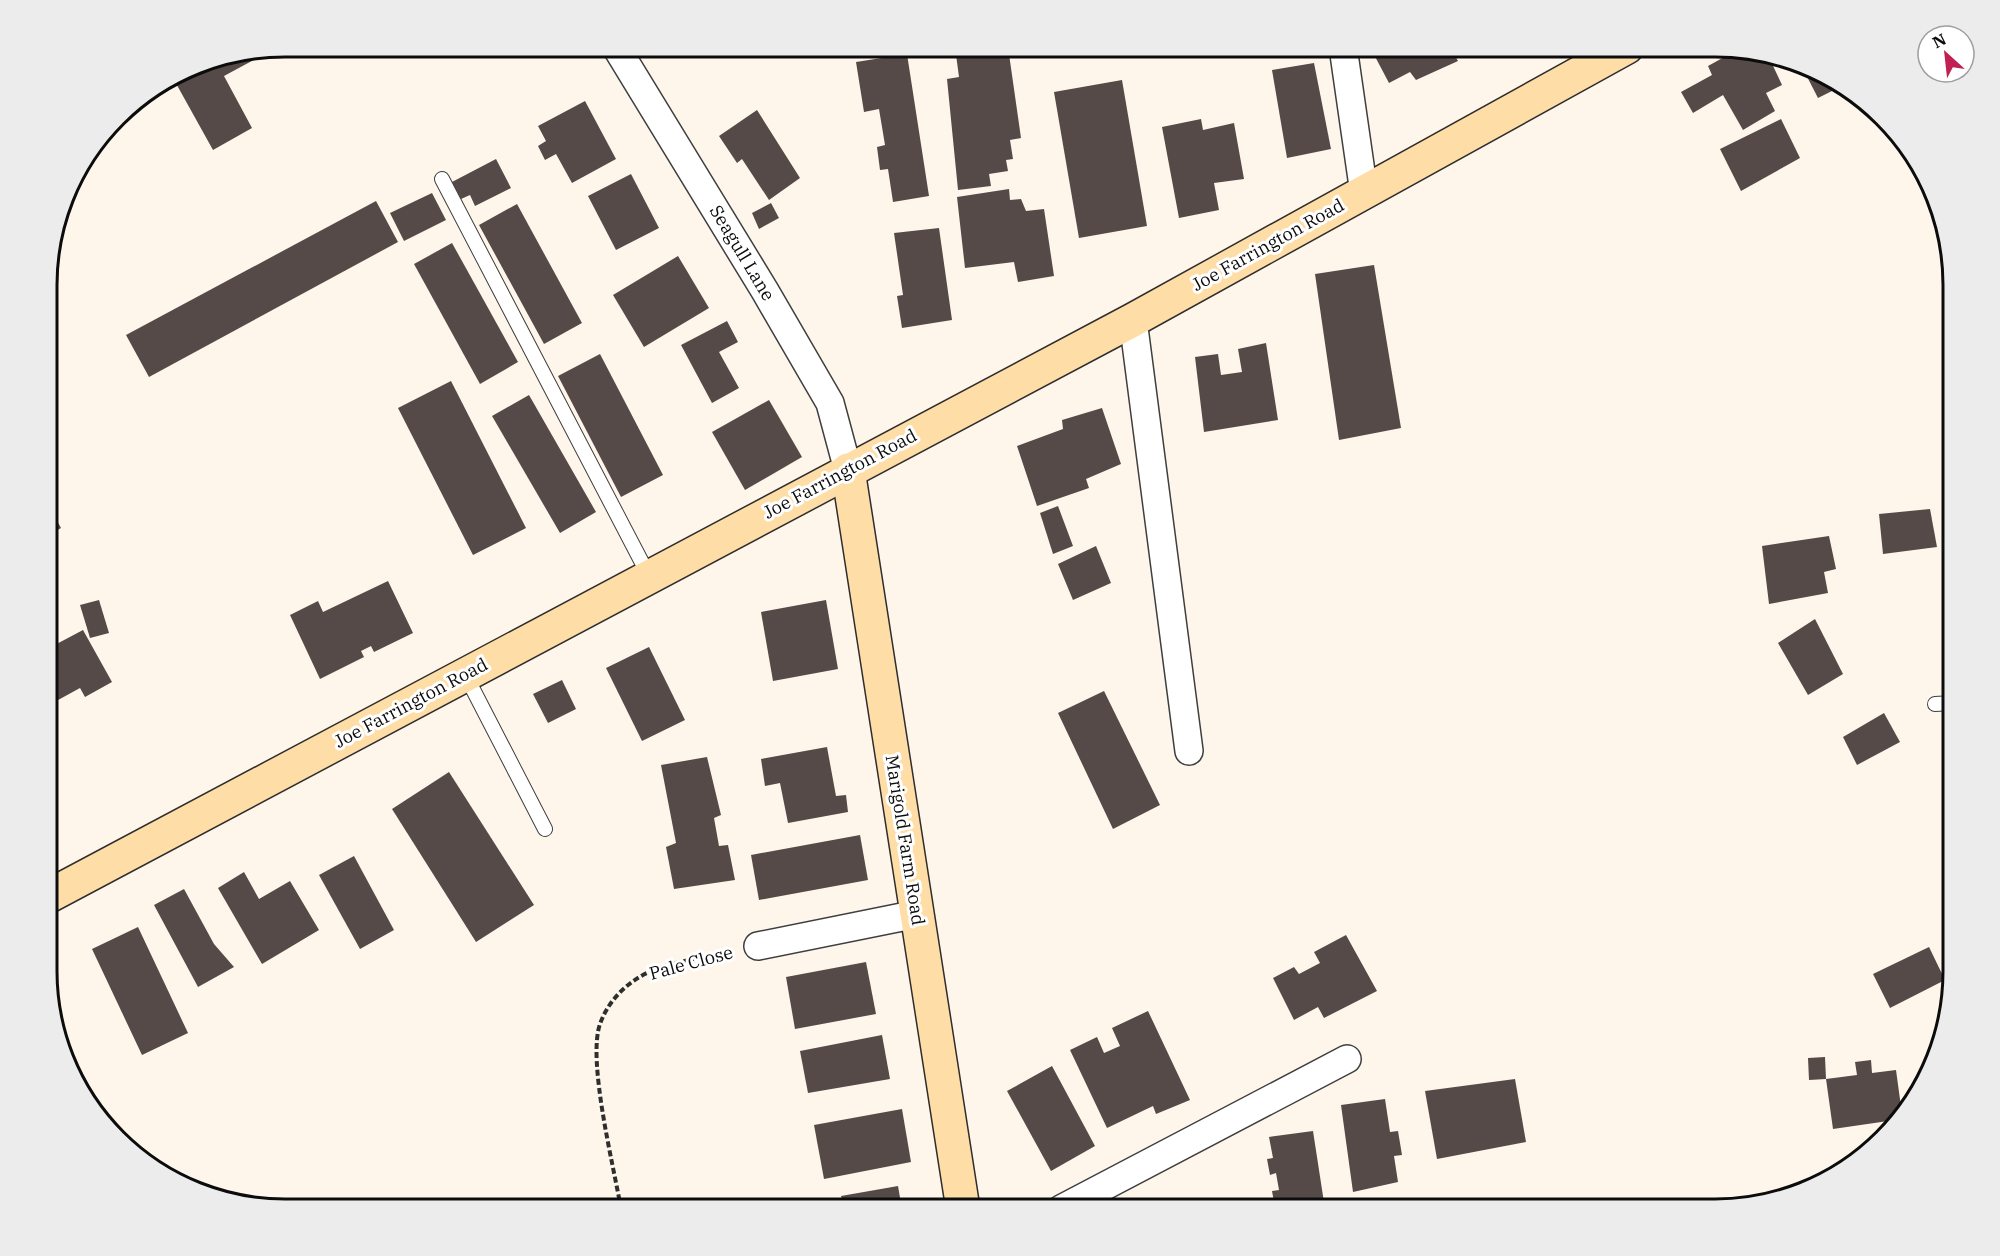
<svg xmlns="http://www.w3.org/2000/svg" width="2000" height="1256" font-family="'IBM Plex Serif',serif">
<rect width="100%" height="100%" fill="#fff6eb"/>
<g fill="#554a48">
<polygon points="955,47 1008,47 1021,138 1010,140 1013,159 1006,160 1008,171 989,174 991,186 958,190 947,79 959,77"/>
<polygon points="1370,47 1450,47 1458,61 1416,80 1410,72 1389,83"/>
<polygon points="272,50 224,76 252,128 213,150 173,78 194,65"/>
<polygon points="1737,50 1768,55 1782,85 1766,93 1775,111 1743,130 1723,95 1693,113 1681,92 1712,75 1708,66"/>
<polygon points="907,54 929,196 893,202 888,169 880,170 877,147 885,145 879,109 864,112 856,62"/>
<polygon points="1314,63 1331,149 1287,158 1272,70"/>
<polygon points="1800,63 1844,85 1818,98"/>
<polygon points="1122,80 1147,226 1079,238 1054,92"/>
<polygon points="585,101 616,159 572,183 556,154 545,160 538,146 546,141 538,126"/>
<polygon points="757,110 800,178 769,200 742,159 737,163 719,136"/>
<polygon points="1201,119 1203,130 1234,123 1244,179 1214,183 1219,210 1179,218 1162,127"/>
<polygon points="1781,119 1800,158 1741,191 1720,149"/>
<polygon points="496,159 511,188 475,206 470,195 461,199 452,182"/>
<polygon points="631,174 659,228 616,250 588,196"/>
<polygon points="1009,189 1010,200 1021,199 1026,211 1044,209 1054,276 1018,282 1014,262 965,268 957,197"/>
<polygon points="432,193 446,220 404,241 390,213"/>
<polygon points="376,201 398,242 149,377 126,335"/>
<polygon points="771,203 779,218 759,229 752,213"/>
<polygon points="517,204 582,323 544,344 479,225"/>
<polygon points="939,228 952,320 902,328 897,296 903,295 894,233"/>
<polygon points="452,243 518,362 480,384 414,264"/>
<polygon points="678,256 709,308 644,347 613,295"/>
<polygon points="1374,265 1401,428 1339,440 1315,274"/>
<polygon points="727,321 738,342 719,352 739,388 712,403 681,345"/>
<polygon points="1266,343 1278,420 1204,432 1195,357 1218,354 1221,375 1242,372 1238,349"/>
<polygon points="600,354 663,475 621,497 558,376"/>
<polygon points="451,381 526,528 473,555 398,408"/>
<polygon points="529,395 596,512 560,533 492,416"/>
<polygon points="769,400 802,457 745,490 712,432"/>
<polygon points="1102,408 1121,464 1086,479 1089,488 1037,506 1017,446 1063,429 1062,420"/>
<polygon points="49,506 61,528 49,535"/>
<polygon points="1058,506 1073,546 1053,554 1040,513"/>
<polygon points="1930,509 1937,547 1883,554 1879,514"/>
<polygon points="1829,536 1836,569 1824,572 1828,593 1769,604 1762,546"/>
<polygon points="1096,546 1111,583 1073,600 1058,564"/>
<polygon points="388,581 413,633 374,652 371,646 361,651 364,657 320,679 290,615 318,601 323,612"/>
<polygon points="99,600 109,633 90,638 80,605"/>
<polygon points="826,600 838,669 773,681 761,612"/>
<polygon points="1815,619 1843,674 1808,695 1778,643"/>
<polygon points="83,630 112,682 85,697 80,688 49,705 49,648"/>
<polygon points="649,647 685,720 642,741 606,668"/>
<polygon points="562,680 576,709 548,723 533,694"/>
<polygon points="1104,691 1160,805 1113,829 1058,713"/>
<polygon points="1884,713 1900,742 1857,765 1843,737"/>
<polygon points="827,747 836,796 846,795 848,812 788,823 780,783 765,786 761,759"/>
<polygon points="707,757 721,815 714,818 719,846 728,845 735,880 674,889 666,847 676,843 661,765"/>
<polygon points="449,772 534,905 476,942 392,809"/>
<polygon points="860,835 868,880 759,900 751,855"/>
<polygon points="354,856 394,930 360,949 319,875"/>
<polygon points="244,872 259,899 290,881 319,930 262,964 218,888"/>
<polygon points="184,889 214,944 234,967 198,987 154,905"/>
<polygon points="138,927 188,1033 142,1055 92,949"/>
<polygon points="1346,935 1377,991 1324,1018 1318,1007 1294,1020 1273,978 1294,967 1299,974 1320,963 1314,952"/>
<polygon points="1929,947 1945,980 1890,1008 1873,974"/>
<polygon points="866,962 876,1014 795,1029 786,977"/>
<polygon points="1148,1011 1190,1100 1156,1114 1153,1106 1107,1128 1070,1050 1097,1037 1104,1053 1120,1046 1112,1028"/>
<polygon points="882,1035 890,1079 808,1093 800,1051"/>
<polygon points="1825,1057 1826,1079 1809,1080 1808,1058"/>
<polygon points="1871,1060 1872,1073 1896,1070 1902,1114 1895,1120 1833,1129 1826,1079 1857,1075 1855,1062"/>
<polygon points="1052,1066 1095,1146 1051,1171 1007,1091"/>
<polygon points="1515,1079 1526,1142 1437,1159 1425,1091"/>
<polygon points="1385,1099 1390,1132 1398,1131 1402,1155 1394,1156 1398,1182 1353,1192 1341,1105"/>
<polygon points="902,1109 911,1162 824,1179 814,1125"/>
<polygon points="1313,1131 1325,1209 1275,1208 1272,1191 1279,1190 1276,1173 1270,1175 1267,1159 1273,1158 1269,1137"/>
<polygon points="898,1186 902,1209 844,1209 841,1196"/>
</g>
<g fill="none" stroke-linecap="round" stroke-linejoin="round">
<defs>
<g id="lane">
<polyline points="442,179 649,576"/>
<polyline points="465,674 545,829"/>
<polyline points="1935,704 1953,703"/>
</g>
<g id="street">
<polyline points="616,47 765,291 830,403 848,470"/>
<polyline points="1343,47 1364,193"/>
<polyline points="1133,320 1189,751"/>
<polyline points="758,946 917,914"/>
<polyline points="1061,1209 1347,1059"/>
</g>
<g id="secondary">
<polyline points="848,470 963,1209"/>
<polyline points="49,896 1133,320 1627,47"/>
</g>
</defs>
<use href="#lane" stroke="#3f3f3f" stroke-width="16"/>
<use href="#street" stroke="#3f3f3f" stroke-width="30"/>
<use href="#secondary" stroke="#2e2e2e" stroke-width="36"/>
<path stroke="#2e2e2e" stroke-width="4" stroke-dasharray="6 3" stroke-linecap="butt" d="M621,1209c-7,-42 -34,-148 -21,-185 8,-23 27,-42 49,-52 24,-11 54,-14 80,-20"/>
<use href="#lane" stroke="#fff" stroke-width="14"/>
<use href="#street" stroke="#fff" stroke-width="27"/>
<use href="#secondary" stroke="#ffdda6" stroke-width="33"/>
</g>
<g text-anchor="middle" stroke-width="6" stroke-linejoin="round" paint-order="stroke">
<g font-size="18" fill="#0c0c0c" stroke="#fff">
<text transform="translate(1268 245) rotate(-29)" y="6">Joe Farrington Road</text>
<text transform="translate(742 253) rotate(59)" y="6">Seagull Lane</text>
<text transform="translate(840 474) rotate(-28)" y="6">Joe Farrington Road</text>
<text transform="translate(411 703) rotate(-28)" y="6">Joe Farrington Road</text>
<text transform="translate(905 840) rotate(81)" y="6">Marigold Farm Road</text>
<text transform="translate(691 963) rotate(-15)" y="6">Pale Close</text>
</g>
</g>
<path d="M0 0H2000V1256H0ZM285 57H1715A228 228 0 0 1 1943 285V971A228 228 0 0 1 1715 1199H285A228 228 0 0 1 57 971V285A228 228 0 0 1 285 57Z" fill="#ececec" fill-rule="evenodd"/>
<path fill="none" stroke="#0c0c0c" stroke-width="3" d="M285 57H1715A228 228 0 0 1 1943 285V971A228 228 0 0 1 1715 1199H285A228 228 0 0 1 57 971V285A228 228 0 0 1 285 57Z"/>
<g transform="translate(1946 54) rotate(333)"><circle r="28" fill="#ffffff" stroke="#9e9e9e" stroke-width="1.5"/>
<path d="M0-4.5L10 22L0 15L-10 22Z" fill="#c02052"/>
<text y="-9" font-size="16" font-weight="bold" text-anchor="middle" fill="#0c0c0c">N</text>
</g>
</svg>
